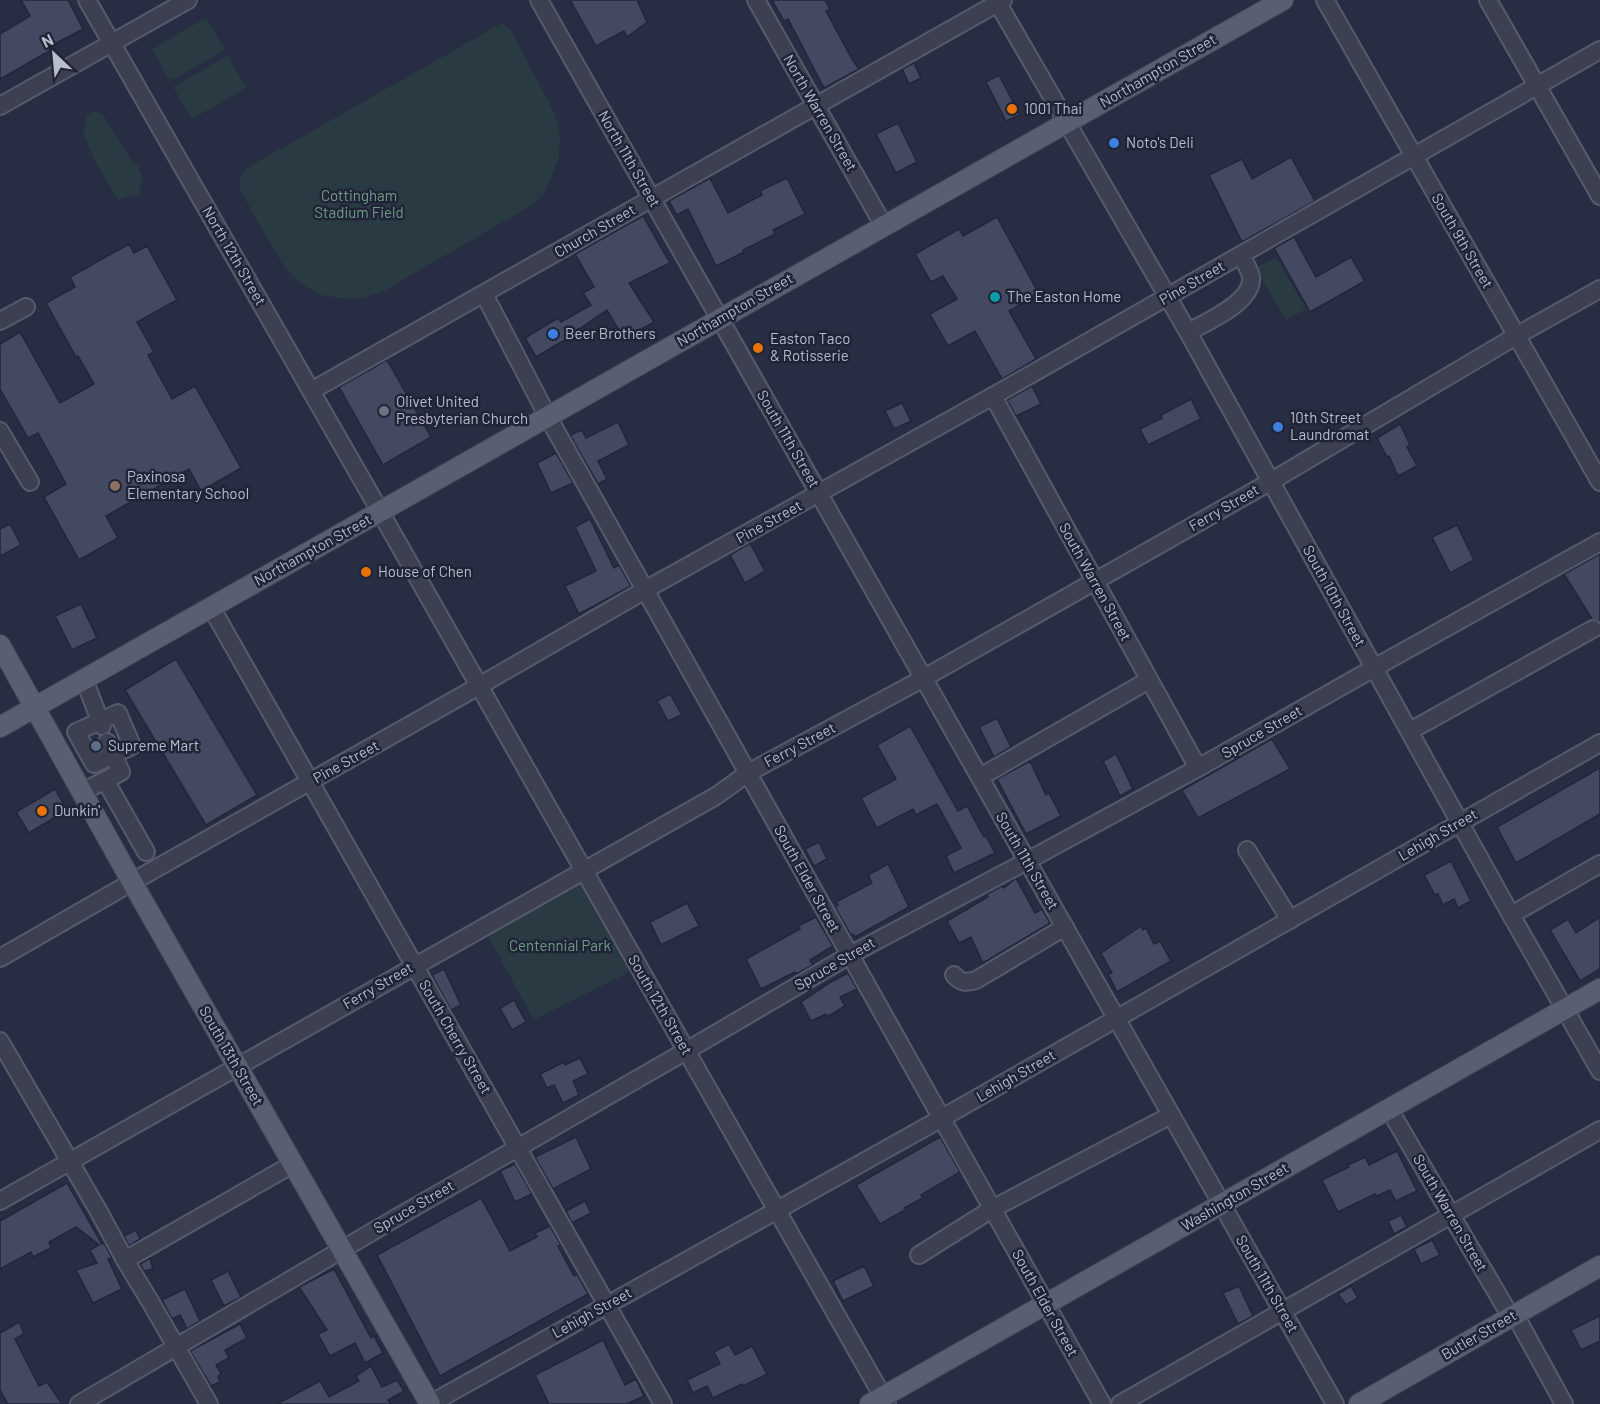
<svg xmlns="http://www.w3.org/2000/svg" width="1600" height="1404" font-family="Barlow,sans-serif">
<rect width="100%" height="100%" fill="#272d42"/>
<g fill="#293a43">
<polygon points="206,18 225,50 170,81 152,49"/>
<path d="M502,23l8,6 45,85 5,20 -1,23 -6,16 -8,19 -14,14 -151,87 -23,6 -17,-1 -19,-3 -20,-11 -17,-17 -43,-75c-2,-9 -2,-15 4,-23z"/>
<polygon points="228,56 246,88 192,119 173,87"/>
<polygon points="92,112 102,113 132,161 138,166 142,178 140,193 118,200 95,161 83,132 87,116"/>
<polygon points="1276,257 1306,309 1286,320 1255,268"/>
<polygon points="584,871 639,967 534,1020 483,927"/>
</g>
<g fill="#444962" stroke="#222639" stroke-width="1.5">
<polygon points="21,0 68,0 83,29 49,47 51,50 0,79 0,34 30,16"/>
<polygon points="570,0 637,0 647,22 627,37 624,31 596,46"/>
<polygon points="772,0 825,0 830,9 826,11 852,59 859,69 824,88 788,19 784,21"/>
<polygon points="914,63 921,78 909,84 902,69"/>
<polygon points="999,75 1020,115 1006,121 986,82"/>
<polygon points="898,123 917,162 896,173 876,134"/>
<polygon points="1291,157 1315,201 1242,242 1209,175 1242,159 1252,179"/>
<polygon points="710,178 728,213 762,195 760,191 787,178 805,214 773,230 775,234 743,250 744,252 716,266 688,209 677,215 669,201"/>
<polygon points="643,216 670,263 629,283 654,322 624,339 607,310 579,329 580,331 536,357 525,338 558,318 561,322 591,305 583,293 594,287 575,254"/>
<polygon points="997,217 1039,294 1009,311 1036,359 1002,379 975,331 948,346 930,314 957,299 943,276 931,282 915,254 959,229 963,236"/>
<polygon points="1294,237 1316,277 1351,257 1365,281 1310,312 1274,248"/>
<polygon points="129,244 134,253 147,246 177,300 137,322 154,352 148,355 172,399 195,386 241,468 201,491 189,469 106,516 118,538 79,560 44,497 66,484 38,433 28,438 0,389 0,344 20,332 60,403 94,384 78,356 76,357 46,303 75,287 70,277"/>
<polygon points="387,360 431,437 383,465 339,387"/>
<polygon points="1032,386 1041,404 1016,416 1007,400"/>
<polygon points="1191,399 1201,419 1148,445 1140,429 1162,418 1161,415"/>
<polygon points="902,403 911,421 894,429 885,411"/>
<polygon points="618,422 629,445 598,461 607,479 598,484 570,435 582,430 586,438"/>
<polygon points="1400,424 1410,445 1407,447 1417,466 1398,476 1389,456 1387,457 1377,438"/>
<polygon points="556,453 573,483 551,493 537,463"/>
<polygon points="590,519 614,568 619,565 631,586 579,614 565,586 596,571 575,527"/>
<polygon points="10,524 21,545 0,556 0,529"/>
<polygon points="1457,525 1474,560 1450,573 1432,537"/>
<polygon points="750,543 765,571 745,583 730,555"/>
<polygon points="1600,554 1600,622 1592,619 1564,574"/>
<polygon points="81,604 97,638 72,650 55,616"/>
<polygon points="176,659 257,795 206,825 125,690"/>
<polygon points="670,694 682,715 668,721 657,701"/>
<polygon points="997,718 1011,747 994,757 979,727"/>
<polygon points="910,726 958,811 967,806 984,837 986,836 995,853 954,873 946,856 961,848 937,804 916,815 913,809 877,828 861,798 896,779 877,745"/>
<polygon points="1272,739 1290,769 1198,818 1182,790"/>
<polygon points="1116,754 1133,789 1120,796 1103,761"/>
<polygon points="1030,761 1046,795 1049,793 1061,816 1026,834 997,779"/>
<polygon points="1600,768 1600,814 1516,863 1497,827"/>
<polygon points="55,789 67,810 29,833 16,812"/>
<polygon points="819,842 827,859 814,866 805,849"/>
<polygon points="1451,861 1471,901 1458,908 1454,899 1443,905 1438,894 1435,895 1424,875"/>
<polygon points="888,864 909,907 855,937 853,934 851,935 835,907 838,905 836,902 872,883 868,875"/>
<polygon points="1016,878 1035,913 1042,909 1050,923 983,963 971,937 959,943 947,921 988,897 987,894 1002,886 1004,888"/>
<polygon points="687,903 699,926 661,945 650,922"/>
<polygon points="816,917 833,946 810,960 813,965 796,974 795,972 761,989 746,959 800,929 798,926"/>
<polygon points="1600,917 1600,969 1580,981 1550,930 1568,919 1576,933"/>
<polygon points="1141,926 1143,930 1146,928 1154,944 1160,941 1171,961 1117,992 1108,974 1112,973 1101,953"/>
<polygon points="444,969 461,1005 451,1010 432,975"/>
<polygon points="848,973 857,989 840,997 845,1006 827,1017 826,1014 811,1021 801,1002 831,982"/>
<polygon points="514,1000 526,1022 512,1030 500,1008"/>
<polygon points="580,1058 588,1074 573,1081 579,1095 563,1103 554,1085 547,1088 540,1074 564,1062 565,1065"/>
<polygon points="576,1137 591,1169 553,1189 535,1157"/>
<polygon points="940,1137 960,1172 921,1195 923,1198 904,1208 905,1210 880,1224 856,1185"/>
<polygon points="1397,1151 1417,1191 1396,1201 1390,1190 1377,1196 1375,1194 1338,1212 1322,1180 1349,1167 1348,1165 1365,1157 1369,1165"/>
<polygon points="515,1164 532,1194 515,1202 500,1171"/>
<polygon points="67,1183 102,1244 104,1243 112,1258 108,1259 122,1289 93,1303 76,1270 97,1263 90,1250 99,1245 76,1227 49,1242 51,1248 33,1257 31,1252 0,1269 0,1221"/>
<polygon points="481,1198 510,1251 537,1237 535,1233 550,1226 561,1245 558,1246 574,1276 577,1274 588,1294 440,1376 377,1255"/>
<polygon points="585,1201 591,1213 572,1223 566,1211"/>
<polygon points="1401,1215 1407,1227 1394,1234 1388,1221"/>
<polygon points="136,1230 140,1239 129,1246 124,1236"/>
<polygon points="1432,1240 1440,1255 1421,1264 1414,1249"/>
<polygon points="150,1258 153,1269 144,1271 140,1264"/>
<polygon points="864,1266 874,1286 843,1301 833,1281"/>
<polygon points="334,1269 371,1338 374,1336 383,1353 365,1363 355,1343 330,1356 318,1334 327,1330 299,1287"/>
<polygon points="228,1271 241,1297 224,1306 211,1280"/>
<polygon points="1239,1286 1253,1316 1238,1324 1223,1293"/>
<polygon points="1351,1286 1358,1298 1346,1305 1338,1294"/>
<polygon points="185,1289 200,1321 187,1329 180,1315 172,1319 162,1300"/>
<polygon points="1600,1316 1600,1341 1581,1350 1571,1330"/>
<polygon points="19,1322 24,1333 15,1339 39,1386 47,1382 62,1404 8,1404 0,1390 0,1333"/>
<polygon points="240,1324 247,1338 225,1350 229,1358 216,1365 221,1374 218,1376 220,1382 211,1386 190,1351"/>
<polygon points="603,1340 625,1385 636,1379 644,1396 627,1404 549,1404 535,1375"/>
<polygon points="729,1344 735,1355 752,1346 767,1374 743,1386 742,1384 713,1398 707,1386 693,1393 687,1380 720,1364 714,1352"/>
<polygon points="371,1366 382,1387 397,1380 404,1391 388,1400 391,1404 277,1404 320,1381 329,1397 359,1381 356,1376"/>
</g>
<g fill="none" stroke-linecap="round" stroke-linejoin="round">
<defs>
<g id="minor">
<polyline points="87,0 369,492 887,1404"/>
<polyline points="539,0 1335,1404"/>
<polyline points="756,0 884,226"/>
<polyline points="996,0 1188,332 1511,915 1600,1071"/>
<polyline points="1325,0 1600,482"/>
<polyline points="1488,0 1600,196"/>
<polyline points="0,106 188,0"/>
<polyline points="484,294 548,417 1102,1404"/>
<polyline points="0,321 26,307"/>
<path d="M1188,332c17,-9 66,-30 63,-55 -1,-7 -7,-15 -10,-22"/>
<polyline points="311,391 1003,0"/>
<polyline points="993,396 1198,768"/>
<polyline points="0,431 30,482"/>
<polyline points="211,607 663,1404"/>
<polyline points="84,679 102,726"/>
<polygon points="118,713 132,746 94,764 76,732"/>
<polyline points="1410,731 1593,629"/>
<polyline points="980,777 1149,680"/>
<polyline points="105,780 146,852"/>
<polyline points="82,792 121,772 107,742"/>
<polyline points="1247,850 1290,920"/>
<polyline points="1511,915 1600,864"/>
<polyline points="0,958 132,882 479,686 645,590 993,396 1600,50"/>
<path d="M954,975c7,8 12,8 22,5l89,-53"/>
<polyline points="0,1041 98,1210 125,1260 151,1303 209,1404"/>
<polyline points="1389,1109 1511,1317"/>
<polyline points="0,1201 716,796 748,773 924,678 1270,482 1516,336 1600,289"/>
<polyline points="919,1255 992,1209 1171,1115"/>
<polyline points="125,1260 293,1164"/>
<polyline points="1515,1315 1564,1404"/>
<polyline points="79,1404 389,1222 686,1051 850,955 1027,861 1198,768 1374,668 1600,542"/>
<polyline points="430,1404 942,1118 1600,743"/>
<polyline points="1120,1404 1600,1130"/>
</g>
<g id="major">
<polyline points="0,645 132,882 430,1404"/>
<polyline points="0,727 1283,0"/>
<polyline points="870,1404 1600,989"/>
<polyline points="1359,1404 1600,1266"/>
</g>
</defs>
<use href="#minor" stroke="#575a6c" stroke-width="20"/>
<use href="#major" stroke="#45495b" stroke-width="22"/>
<use href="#minor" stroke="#3c4051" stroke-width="16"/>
<use href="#major" stroke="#5a5e71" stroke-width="20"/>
</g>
<g fill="#e8710a" stroke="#202437" stroke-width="2">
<circle cx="1012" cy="109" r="6"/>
<circle cx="758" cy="348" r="6"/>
<circle cx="366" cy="572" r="6"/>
<circle cx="42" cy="811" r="6"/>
</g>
<g fill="#3f7fe0" stroke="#202437" stroke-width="2">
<circle cx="1114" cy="143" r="6"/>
<circle cx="553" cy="334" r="6"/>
<circle cx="1278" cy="427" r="6"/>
</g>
<circle fill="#0f9aa8" stroke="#202437" stroke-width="2" cx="995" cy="297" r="6"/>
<circle fill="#6b7280" stroke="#202437" stroke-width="2" cx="384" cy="411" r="6"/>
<circle fill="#8d6e63" stroke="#202437" stroke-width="2" cx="115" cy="486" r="6"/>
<circle fill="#5c6f8a" stroke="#202437" stroke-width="2" cx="96" cy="746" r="6"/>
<g text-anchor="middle" stroke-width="5" stroke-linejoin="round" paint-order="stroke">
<g font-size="15" fill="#b9bccb" stroke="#202437">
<text transform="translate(1158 71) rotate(-30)" y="5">Northampton Street</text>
<text transform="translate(820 113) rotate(60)" y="5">North Warren Street</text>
<text transform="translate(629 159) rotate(60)" y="5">North 11th Street</text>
<text transform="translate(595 231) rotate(-30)" y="5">Church Street</text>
<text transform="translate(1462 241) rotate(60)" y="5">South 9th Street</text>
<text transform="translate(234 256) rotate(60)" y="5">North 12th Street</text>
<text transform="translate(1192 283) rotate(-30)" y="5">Pine Street</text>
<text transform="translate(735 310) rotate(-30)" y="5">Northampton Street</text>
<text transform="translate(788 439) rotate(60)" y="5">South 11th Street</text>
<text transform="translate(1224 508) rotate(-30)" y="5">Ferry Street</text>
<text transform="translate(769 522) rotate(-29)" y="5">Pine Street</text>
<text transform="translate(313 550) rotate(-29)" y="5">Northampton Street</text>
<text transform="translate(1095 582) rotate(61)" y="5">South Warren Street</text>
<text transform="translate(1334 596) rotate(61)" y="5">South 10th Street</text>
<text transform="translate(1262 732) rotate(-30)" y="5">Spruce Street</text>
<text transform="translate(800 745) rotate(-28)" y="5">Ferry Street</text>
<text transform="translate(346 762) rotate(-29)" y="5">Pine Street</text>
<text transform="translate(1438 835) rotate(-30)" y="5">Lehigh Street</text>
<text transform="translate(1027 861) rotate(60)" y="5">South 11th Street</text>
<text transform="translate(807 879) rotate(61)" y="5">South Elder Street</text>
<text transform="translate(835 964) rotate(-30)" y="5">Spruce Street</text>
<text transform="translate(378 986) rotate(-30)" y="5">Ferry Street</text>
<text transform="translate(660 1005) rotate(60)" y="5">South 12th Street</text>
<text transform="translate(455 1037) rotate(60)" y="5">South Cherry Street</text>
<text transform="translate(231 1056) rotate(60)" y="5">South 13th Street</text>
<text transform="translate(1016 1076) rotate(-30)" y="5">Lehigh Street</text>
<text transform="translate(1235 1197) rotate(-30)" y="5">Washington Street</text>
<text transform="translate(414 1207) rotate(-30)" y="5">Spruce Street</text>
<text transform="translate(1450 1213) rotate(60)" y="5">South Warren Street</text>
<text transform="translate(1267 1284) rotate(60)" y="5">South 11th Street</text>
<text transform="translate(1045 1303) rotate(61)" y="5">South Elder Street</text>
<text transform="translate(592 1313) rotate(-29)" y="5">Lehigh Street</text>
<text transform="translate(1479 1335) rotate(-30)" y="5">Butler Street</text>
</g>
<g font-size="15" fill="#b9bccb" stroke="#202437" text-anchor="start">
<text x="1024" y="114">1001 Thai</text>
<text x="1126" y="148">Noto's Deli</text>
<text x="1007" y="302">The Easton Home</text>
<text x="565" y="339">Beer Brothers</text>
<text x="770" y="344">Easton Taco<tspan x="770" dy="17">&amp; Rotisserie</tspan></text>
<text x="396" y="407">Olivet United<tspan x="396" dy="17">Presbyterian Church</tspan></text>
<text x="1290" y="423">10th Street<tspan x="1290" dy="17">Laundromat</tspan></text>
<text x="127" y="482">Paxinosa<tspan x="127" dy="17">Elementary School</tspan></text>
<text x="378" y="577">House of Chen</text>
<text x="108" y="751">Supreme Mart</text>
<text x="54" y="816">Dunkin'</text>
</g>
<g font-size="15" fill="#709c84" stroke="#202437">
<text x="359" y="201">Cottingham<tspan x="359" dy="17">Stadium Field</tspan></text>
<text x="560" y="951">Centennial Park</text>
</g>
</g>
<g transform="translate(54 54) rotate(334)" stroke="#202437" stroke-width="4.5" paint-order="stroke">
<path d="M0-4.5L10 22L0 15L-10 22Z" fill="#b9bccb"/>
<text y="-9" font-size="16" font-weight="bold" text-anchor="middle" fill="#b9bccb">N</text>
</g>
</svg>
